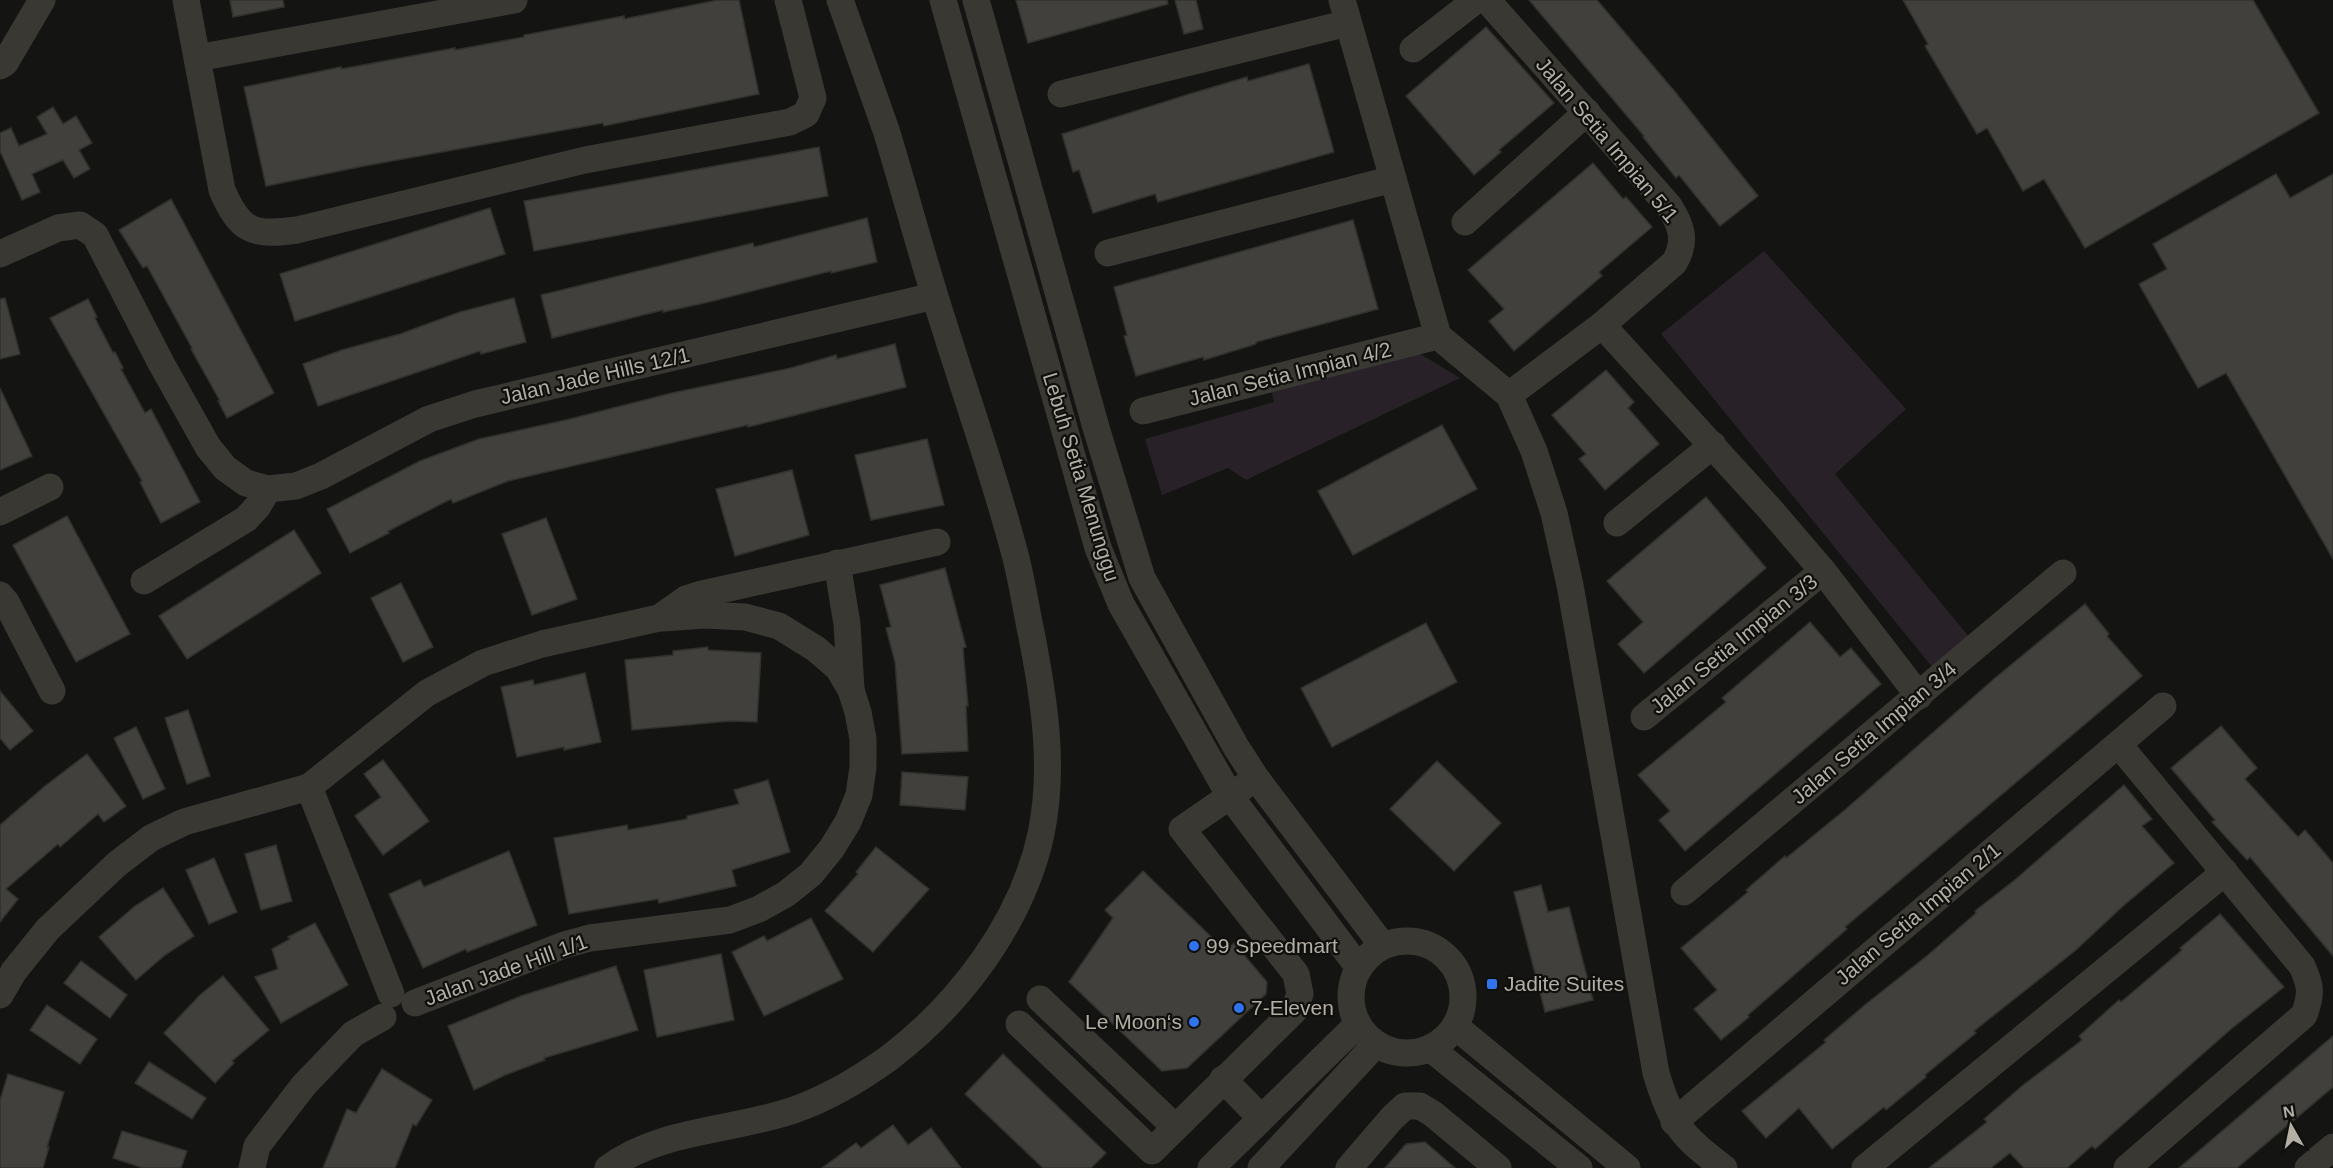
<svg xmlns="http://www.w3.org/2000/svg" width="2333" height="1168" font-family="Helvetica,sans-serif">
<rect width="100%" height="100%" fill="#141412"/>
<g fill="#292128">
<polygon points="1764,251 1906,409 1835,474 1970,638 1933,668 1661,334"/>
<polygon points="1417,352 1460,378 1246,480 1228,468 1162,495 1145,439 1274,402 1271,390"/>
</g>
<g fill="#41403c" stroke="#30302c" stroke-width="1.5">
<polygon points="230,0 283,0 284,7 233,17"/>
<polygon points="718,0 739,0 759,94 604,126 603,123 364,166 266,186 244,87 341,67 341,69 455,48 455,50 524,37 524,35 624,16 624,19"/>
<polygon points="1016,0 1167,0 1168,4 1028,43"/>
<polygon points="1175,0 1196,0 1203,29 1184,34"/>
<polygon points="1529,0 1597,0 1676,93 1758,196 1720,226 1679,175 1676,178 1643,137 1644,136"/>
<polygon points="1903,0 2253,0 2319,113 2085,248 2044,179 2023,191 1987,128 1977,134 1925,46 1928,44"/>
<polygon points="1486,27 1554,103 1499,150 1501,152 1474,175 1406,96"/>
<polygon points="1309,64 1334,152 1158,202 1155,194 1093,213 1079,170 1073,172 1062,134 1193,93 1247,77 1248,81"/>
<polygon points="53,107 63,124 76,116 92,143 79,150 90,169 74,178 63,160 32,174 40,192 22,200 0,151 0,133 11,128 19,146 47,134 37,117"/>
<polygon points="819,147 828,196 534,251 524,201"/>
<polygon points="1593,163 1623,199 1626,197 1652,227 1599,272 1602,276 1514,351 1489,321 1504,309 1468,270"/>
<polygon points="2276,174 2290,198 2333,174 2333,559 2226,373 2198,388 2139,284 2167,269 2153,244"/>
<polygon points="171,199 274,393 227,418 218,401 220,401 191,349 192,348 147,266 143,268 119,230"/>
<polygon points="490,208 505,254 295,321 280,274"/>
<polygon points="867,218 877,262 831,273 831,271 709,302 663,312 663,310 552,338 541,295 753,243 754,247"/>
<polygon points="1353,220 1378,309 1256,342 1256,344 1204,360 1203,357 1136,376 1124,336 1127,335 1114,287"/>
<polygon points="5,298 20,354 0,359 0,299"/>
<polygon points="514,298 526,342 481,354 480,351 318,406 303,364 342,350 400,334 460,312"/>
<polygon points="88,299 97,317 95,318 113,353 115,352 123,368 121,369 145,413 151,409 200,502 161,523 140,482 142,481 50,318"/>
<polygon points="895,344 906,387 788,417 748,427 748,425 508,481 453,503 451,499 388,531 389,533 350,553 327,509 420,461 479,439 566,420 672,393 791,368 836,355 837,359"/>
<polygon points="1606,370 1634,402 1628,408 1659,444 1605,490 1579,459 1586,454 1552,415"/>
<polygon points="0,388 32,456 0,470"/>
<polygon points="1442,425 1477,489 1353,555 1318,491"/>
<polygon points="927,439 944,505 871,520 855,455"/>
<polygon points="792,470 809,535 735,556 716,489"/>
<polygon points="1706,497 1766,568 1644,673 1618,644 1643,622 1607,581"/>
<polygon points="67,516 130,634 76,662 13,545"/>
<polygon points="546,518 577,599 532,615 502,534"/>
<polygon points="294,530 321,573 187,659 159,616"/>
<polygon points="945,568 966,647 963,648 968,706 966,706 968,751 902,754 895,662 886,628 891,627 880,585"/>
<polygon points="401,583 433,647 403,662 371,598"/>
<polygon points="2085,604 2109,634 2107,636 2142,676 1845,927 1847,929 1748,1015 1749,1017 1721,1040 1694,1009 1717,990 1681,948 1748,892 1746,890 1785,856 1786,858 1846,809 1995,678"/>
<polygon points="1810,622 1840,657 1851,648 1881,684 1685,851 1659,820 1670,811 1638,775 1726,702 1722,698"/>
<polygon points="1426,623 1457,682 1332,747 1301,688"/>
<polygon points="708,647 708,650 761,653 757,722 730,721 632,730 625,660 673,655 673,651"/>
<polygon points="585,673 601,742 564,750 564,747 517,757 501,687 533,680 534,685"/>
<polygon points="0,691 33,731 10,750 0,738"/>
<polygon points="188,710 210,776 187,784 165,718"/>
<polygon points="2221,726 2257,768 2245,779 2298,837 2305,830 2333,863 2333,956 2250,857 2247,860 2212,822 2215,820 2171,768"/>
<polygon points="136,727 165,789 143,799 114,738"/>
<polygon points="87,754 126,806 104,822 98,814 60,847 58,844 6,889 18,899 0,922 0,825 45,786"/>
<polygon points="383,760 429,821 383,855 355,816 381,797 364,774"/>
<polygon points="1437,761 1501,823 1454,871 1390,809"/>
<polygon points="902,772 968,777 965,810 900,805"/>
<polygon points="768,780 790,852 732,870 736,886 659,903 658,899 569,914 554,838 627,825 628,830 687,819 687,816 739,804 734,790"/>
<polygon points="2124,785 2152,819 2142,826 2174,863 2122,907 2076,950 1974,1031 1976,1033 1925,1075 1926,1077 1886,1110 1884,1107 1832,1149 1799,1108 1766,1138 1742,1111 1826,1042 1824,1040 1866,1004 1928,955 1976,913 1975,911 2016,879"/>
<polygon points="276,845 292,901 261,910 245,854"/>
<polygon points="876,847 929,889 873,952 825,911 858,874 856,872"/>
<polygon points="509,851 537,925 467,952 466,949 423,968 389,894 420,880 424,887"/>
<polygon points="214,858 237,912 209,924 186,870"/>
<polygon points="1143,871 1226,951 1234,943 1267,982 1266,994 1187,1068 1162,1071 1069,982 1113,918 1105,910"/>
<polygon points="1541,885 1548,912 1569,907 1593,1000 1545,1012 1514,892"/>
<polygon points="163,888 194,936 165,955 136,980 99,937 135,906"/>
<polygon points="2220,914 2284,987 2231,1029 2095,1149 2092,1146 2067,1168 2024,1168 2010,1153 1991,1168 1929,1168 1987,1122 1984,1119 2022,1086 2082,1040 2079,1036 2119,1000 2121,1002 2182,950 2180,948"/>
<polygon points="811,918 843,979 764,1016 732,952 764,936 767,941"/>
<polygon points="315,923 348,985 281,1023 255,977 278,969 272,949 290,939 288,937"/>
<polygon points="721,954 734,1020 657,1037 644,970"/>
<polygon points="81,961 127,995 110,1018 64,983"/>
<polygon points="616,966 638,1030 544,1058 545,1060 505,1075 474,1090 448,1026 521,996"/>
<polygon points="223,976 269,1030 232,1061 234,1063 215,1083 164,1033 200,995"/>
<polygon points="47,1005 97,1039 80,1064 30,1030"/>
<polygon points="2333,1036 2333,1087 2237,1168 2179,1168"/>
<polygon points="1003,1054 1106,1153 1091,1168 1043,1168 965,1094"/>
<polygon points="149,1062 206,1098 192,1119 135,1083"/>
<polygon points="382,1069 432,1100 416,1126 413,1124 395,1168 323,1168 347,1109 356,1113"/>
<polygon points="8,1074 64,1092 47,1147 49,1147 43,1168 0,1168 0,1100"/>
<polygon points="893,1125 908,1145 931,1128 961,1168 822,1168 856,1143 861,1148"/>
<polygon points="122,1131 187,1151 181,1168 143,1168 113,1158"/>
<polygon points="1425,1142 1455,1168 1385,1168 1406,1144"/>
</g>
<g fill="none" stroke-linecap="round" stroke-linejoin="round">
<g stroke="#393833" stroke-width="27">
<path d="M186,0l36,190c18,42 31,46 75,40l288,-70 205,-38 16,-8 7,-16 -25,-98"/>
<polyline points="943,0 1098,548 1121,604 1230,796 1359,968"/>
<polyline points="976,0 1097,431 1142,578 1236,747 1256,778 1383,946"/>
<path d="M1342,0l96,336 71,59 25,56 20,62 16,72 86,488c15,51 26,64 68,95"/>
<path d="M1487,0l182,206c13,20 18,36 5,57l-72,62 -93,70"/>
<polyline points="1413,49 1476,0"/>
<polyline points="197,58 514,0"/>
<polyline points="0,66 5,63 42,0"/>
<polyline points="1061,94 1348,23"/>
<polyline points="1465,222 1587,112"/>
<polyline points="1108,253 1393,179"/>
<polyline points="0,254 58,228 80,225 95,235 161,363 208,447 225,468 246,483 268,489 296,486 321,476 429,419 475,404 934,296"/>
<polyline points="1602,325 1769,508 1823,571 1919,696"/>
<polyline points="1143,411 1438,336"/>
<polyline points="0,512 50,487"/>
<polyline points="1617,523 1713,445"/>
<polyline points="837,563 847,624 851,689"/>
<polyline points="144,581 246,519 258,506 268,489"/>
<polyline points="0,595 6,602 52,691"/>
<polyline points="1644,717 1823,571"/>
<path d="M2119,745l183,221c9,20 10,28 2,49l-177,153"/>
<polyline points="309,787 391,994"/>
<polyline points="1684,892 2063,573"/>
<circle cx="1407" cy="997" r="56"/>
<polyline points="0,995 14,971 48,929 117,864 151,838 184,822 309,787 427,693 483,663 542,644 659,618 686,599 702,594 937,542"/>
<polyline points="1040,999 1175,1127"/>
<polyline points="415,1003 564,945 590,938 730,920 759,909 786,894 811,874 832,848 848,822 859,795 863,767 863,739 858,712 851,690 838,668 816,649 779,626 745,617 704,615 663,618"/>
<polyline points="1019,1024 1152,1151 1294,1011 1300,994 1296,974 1182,829 1243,787"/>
<polyline points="1455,1026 1627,1168"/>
<polyline points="1430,1048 1579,1168"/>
<polyline points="1223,1079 1261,1118"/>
<polyline points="1674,1122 2163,706"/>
<polyline points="252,1168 257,1146 304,1085 353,1034 383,1017"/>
<path d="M608,1168c53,-39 125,-37 186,-58 34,-12 66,-31 95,-52 71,-54 133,-136 152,-224 14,-67 3,-136 -10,-202 -6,-28 -10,-58 -18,-85 -20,-75 -46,-148 -69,-222 -21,-64 -38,-130 -58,-195 -15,-43 -31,-87 -46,-130"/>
<polyline points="1211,1168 1358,1024"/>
<polyline points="1261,1168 1376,1044"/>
<polyline points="1349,1168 1392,1118 1405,1106 1420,1106 1433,1114 1498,1168"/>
<polyline points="1865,1168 2225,872"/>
<polyline points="2308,1168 2333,1147"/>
</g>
</g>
<g fill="#2f73ef" stroke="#0f0f0d" stroke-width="2">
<circle cx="1194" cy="946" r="6"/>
<rect x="1486" y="978" width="12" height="12" rx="3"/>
<circle cx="1239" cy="1008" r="6"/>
<circle cx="1194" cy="1022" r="6"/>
</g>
<g text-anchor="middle" stroke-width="4.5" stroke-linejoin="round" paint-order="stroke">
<g font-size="21" fill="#b4afa4" stroke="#0f0f0d">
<text transform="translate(1607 140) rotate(50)" y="7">Jalan Setia Impian 5/1</text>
<text transform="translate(1290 374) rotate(-14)" y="7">Jalan Setia Impian 4/2</text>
<text transform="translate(595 376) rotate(-13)" y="7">Jalan Jade Hills 12/1</text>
<text transform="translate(1081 477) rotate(73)" y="7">Lebuh Setia Menunggu</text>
<text transform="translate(1734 644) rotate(-39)" y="7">Jalan Setia Impian 3/3</text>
<text transform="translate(1874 733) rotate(-40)" y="7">Jalan Setia Impian 3/4</text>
<text transform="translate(1918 914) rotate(-40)" y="7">Jalan Setia Impian 2/1</text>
<text transform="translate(506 970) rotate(-20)" y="7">Jalan Jade Hill 1/1</text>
</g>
<g font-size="21" fill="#b4afa4" stroke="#0f0f0d" text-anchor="start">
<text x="1206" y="953">99 Speedmart</text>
<text x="1504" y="991">Jadite Suites</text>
<text x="1251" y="1015">7-Eleven</text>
<text x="1182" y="1029" text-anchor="end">Le Moon‘s</text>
</g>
</g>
<g transform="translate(2291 1126) rotate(351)" stroke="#0f0f0d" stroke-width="4.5" paint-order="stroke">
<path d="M0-4.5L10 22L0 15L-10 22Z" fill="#b4afa4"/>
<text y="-9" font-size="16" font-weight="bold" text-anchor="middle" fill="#b4afa4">N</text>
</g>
</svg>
